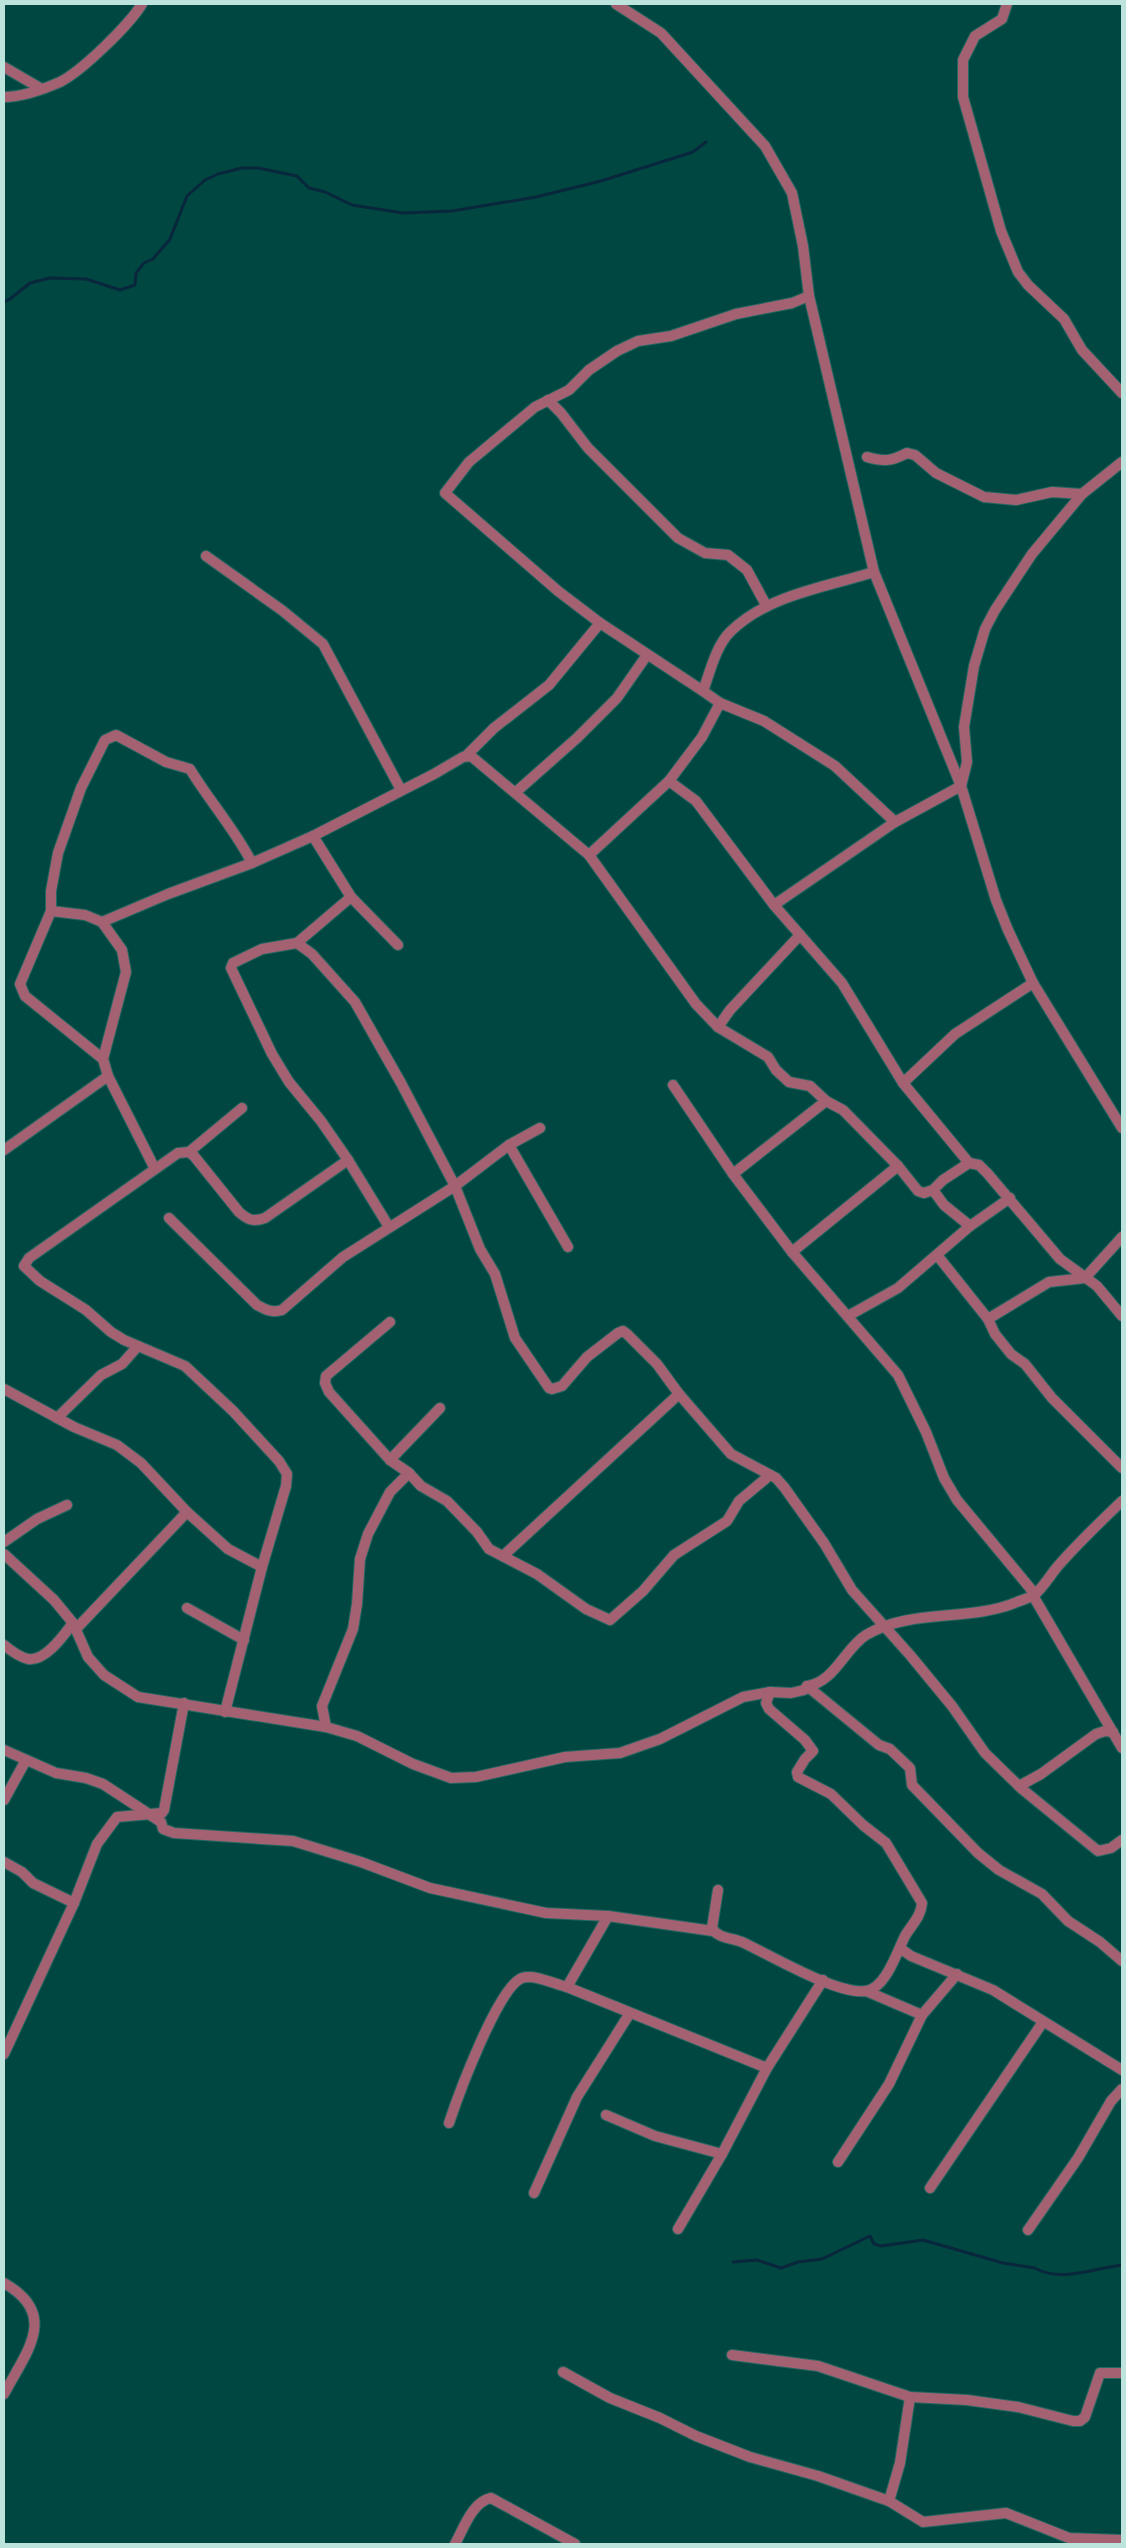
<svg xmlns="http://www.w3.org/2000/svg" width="1126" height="2548" font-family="'Source Sans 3',sans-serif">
<rect width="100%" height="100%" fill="#004741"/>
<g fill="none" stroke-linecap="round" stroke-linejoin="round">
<g stroke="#08273d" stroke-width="3">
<polyline points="4,302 10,299 30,283 50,278 86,279 120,290 135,285 136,273 144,263 153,259 170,239 187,196 205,180 218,174 242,168 258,168 297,176 309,188 325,192 352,205 403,213 452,211 536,197 601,181 693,152 706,142"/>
<path d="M733,2262l24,-2 24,8 17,-6 24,-3 48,-23 4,8 7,2 42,-6 80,23 32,5c25,15 61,0 87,-3"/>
</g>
<defs>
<g id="minor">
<polyline points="616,4 661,33 765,146 792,193 803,246 809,296 874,572 961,786 996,900 1008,930 1033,983 1122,1128"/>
<polyline points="1007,4 1002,19 975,36 963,60 963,97 1001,231 1018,272 1028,285 1064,319 1082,350 1122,393"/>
<polyline points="4,67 40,88"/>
<path d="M4,97c17,0 40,-8 56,-15 22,-11 69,-57 82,-78"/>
<polyline points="548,400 561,413 588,448 678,538 705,553 728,555 747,570 766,605"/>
<path d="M867,457c17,5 25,4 40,-4l8,2 21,18 48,24 32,3 36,-8 30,2"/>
<polyline points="206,556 283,611 323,644 401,790"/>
<polyline points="600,623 558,591 445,493 469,462 535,407 569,390 589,370 617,351 638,341 671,336 736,314 792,303 809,296"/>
<path d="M720,703l-17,-12c7,-19 13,-45 27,-59 37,-37 96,-45 144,-60"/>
<polyline points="467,755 494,728 549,685 600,623 703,691"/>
<polyline points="669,781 696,801 774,905"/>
<polyline points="516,792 577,738 617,698 647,655"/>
<polyline points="895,822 774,905 842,983 903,1083 969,1163"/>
<polyline points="313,836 351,897 398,945"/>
<polyline points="589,855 669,781 702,737 720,703 764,721 835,766 895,822 961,786 967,762 964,727 974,666 985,629 995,610 1032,554 1082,494 1122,462"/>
<polyline points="252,863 313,836 434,774 463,757 471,756 589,855 696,1004 718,1027 768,1057 776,1070 789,1082 810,1086 826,1101 843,1110 898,1166 918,1191 924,1193 933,1190 943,1180 969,1163 979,1165 988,1174 1060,1259 1097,1286 1122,1316"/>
<polyline points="351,897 297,943 262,949 233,963 231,968 272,1054 289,1082 321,1121 348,1160 389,1227"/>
<path d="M51,911v-20l7,-38 23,-65 24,-48 11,-5 50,27 24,7c20,33 44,59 62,94l-84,31 -66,28"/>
<polyline points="297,943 312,954 355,1002 401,1083 455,1186 480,1249 495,1274 515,1338 549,1388 552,1389 562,1386 587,1357 618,1333 623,1331 627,1334 657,1364 679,1394 731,1454 776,1478 784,1487 824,1543 852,1590 910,1655 952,1706 985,1753 1022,1789 1098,1851 1111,1848 1122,1840"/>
<polyline points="718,1027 730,1010 800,935"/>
<polyline points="103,1059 126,972 122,950 102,922 85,915 51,911 20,984 25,996 103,1059 108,1076 155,1169"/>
<polyline points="903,1083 955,1034 1033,983"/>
<polyline points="673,1085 733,1174 792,1252 898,1375 926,1432 944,1478 957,1500 1035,1594 1035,1599 1122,1748"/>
<polyline points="509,1145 568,1247"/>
<polyline points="4,1150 108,1076"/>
<polyline points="189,1152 242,1108"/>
<polyline points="733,1174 826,1101"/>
<polyline points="933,1190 944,1205 970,1226"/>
<path d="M169,1218l88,87c9,5 15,8 25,5l61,-53 112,-71 54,-41 31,-17"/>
<polyline points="1122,1237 1085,1278 1049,1282 988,1319 995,1334 1011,1354 1025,1364 1052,1398 1122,1468"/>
<polyline points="792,1252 898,1166"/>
<polyline points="937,1255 988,1319"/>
<polyline points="848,1316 898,1288 970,1226 1010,1198"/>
<polyline points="390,1322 326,1376 325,1383 329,1392 390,1460 409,1473 421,1486 447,1501 477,1532 489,1549 537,1574 586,1609 610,1620 643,1591 674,1555 727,1521 739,1501 770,1475"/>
<polyline points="4,1389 74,1427 117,1445 141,1463 187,1512 228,1549 262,1567"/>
<polyline points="57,1418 101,1375 122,1364 138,1346"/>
<polyline points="390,1460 440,1408"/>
<polyline points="4,1542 37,1519 67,1505"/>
<path d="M4,1554l50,46 19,23 15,34 16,18 34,22 188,30 31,9 56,28 38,14 25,-1 89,-20 55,-4 40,-14 83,-42 27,-5 21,1 13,-3 3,-4c27,-3 38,-38 59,-51 45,-27 104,-13 151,-33 5,-2 12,-4 17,-7 9,-7 17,-21 24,-29 20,-23 42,-44 64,-65"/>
<polyline points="503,1556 679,1394"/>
<polyline points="187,1608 244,1640"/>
<polyline points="76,1629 187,1512"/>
<path d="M4,1645c6,5 16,12 24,14 17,3 36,-24 45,-36"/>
<polyline points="807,1686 879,1745 890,1749 910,1768 912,1785 978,1853 999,1870 1042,1894 1068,1921 1100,1942 1122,1961"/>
<path d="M225,1712l37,-145 24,-81 1,-12 -8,-13 -46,-50 -48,-45 -61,-26 -13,-8 -25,-22 -46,-29 -16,-15 5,-8 149,-105 11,-1 5,4 45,56c9,8 14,10 26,6l83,-58"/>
<polyline points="326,1727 322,1706 353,1629 357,1604 360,1559 368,1534 390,1492 409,1473"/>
<polyline points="4,1750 56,1773 86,1778 103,1784 161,1822 163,1829 174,1833 293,1841 361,1862 430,1888 546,1913 608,1916 713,1931"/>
<polyline points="1019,1786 1041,1774 1096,1734 1105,1731 1113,1732"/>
<polyline points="4,1800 26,1760"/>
<polyline points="4,1862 22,1872 33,1883 74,1903"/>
<path d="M718,1890l-6,38c5,10 20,10 30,14 28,13 95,53 124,49 20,-3 31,-39 39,-55 7,-12 16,-19 17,-33l-36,-60 -23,-18 -32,-31 -33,-17 -1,-5 8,-13 8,-8 -8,-11 -36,-31 -3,-6 4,-11"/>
<polyline points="608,1916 567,1987 767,2068 722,2154 678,2229"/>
<polyline points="900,1948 911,1956 993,1990 1122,2070"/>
<polyline points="866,1991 922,2015 957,1974"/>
<polyline points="4,2054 74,1903 97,1844 117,1817 162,1813 164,1810 184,1703"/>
<polyline points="767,2068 823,1980"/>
<polyline points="606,2115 655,2136 722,2154"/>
<path d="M449,2123c9,-27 49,-136 73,-145 13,-4 32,6 45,9"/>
<polyline points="838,2162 889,2084 922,2015"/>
<polyline points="930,2188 1043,2022"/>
<polyline points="534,2193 577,2097 630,2013"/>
<polyline points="1028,2230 1078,2158 1111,2101 1122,2089"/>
<path d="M4,2283c56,32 22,69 0,111"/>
<polyline points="732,2355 818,2366 910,2397 967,2400 1018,2407 1073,2421 1080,2421 1085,2417 1100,2373 1122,2373"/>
<polyline points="563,2372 610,2398 660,2418 696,2436 750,2457 818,2476 889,2501"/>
<polyline points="910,2397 900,2463 889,2501 923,2522 1006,2513 1069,2538 1122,2540"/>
<path d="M455,2544c9,-16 17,-42 36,-46l84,46"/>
</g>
</defs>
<use href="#minor" stroke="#266660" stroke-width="12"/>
<use href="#minor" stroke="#a36172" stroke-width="10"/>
</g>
<rect width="1126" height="2548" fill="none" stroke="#bde3dd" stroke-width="10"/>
</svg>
